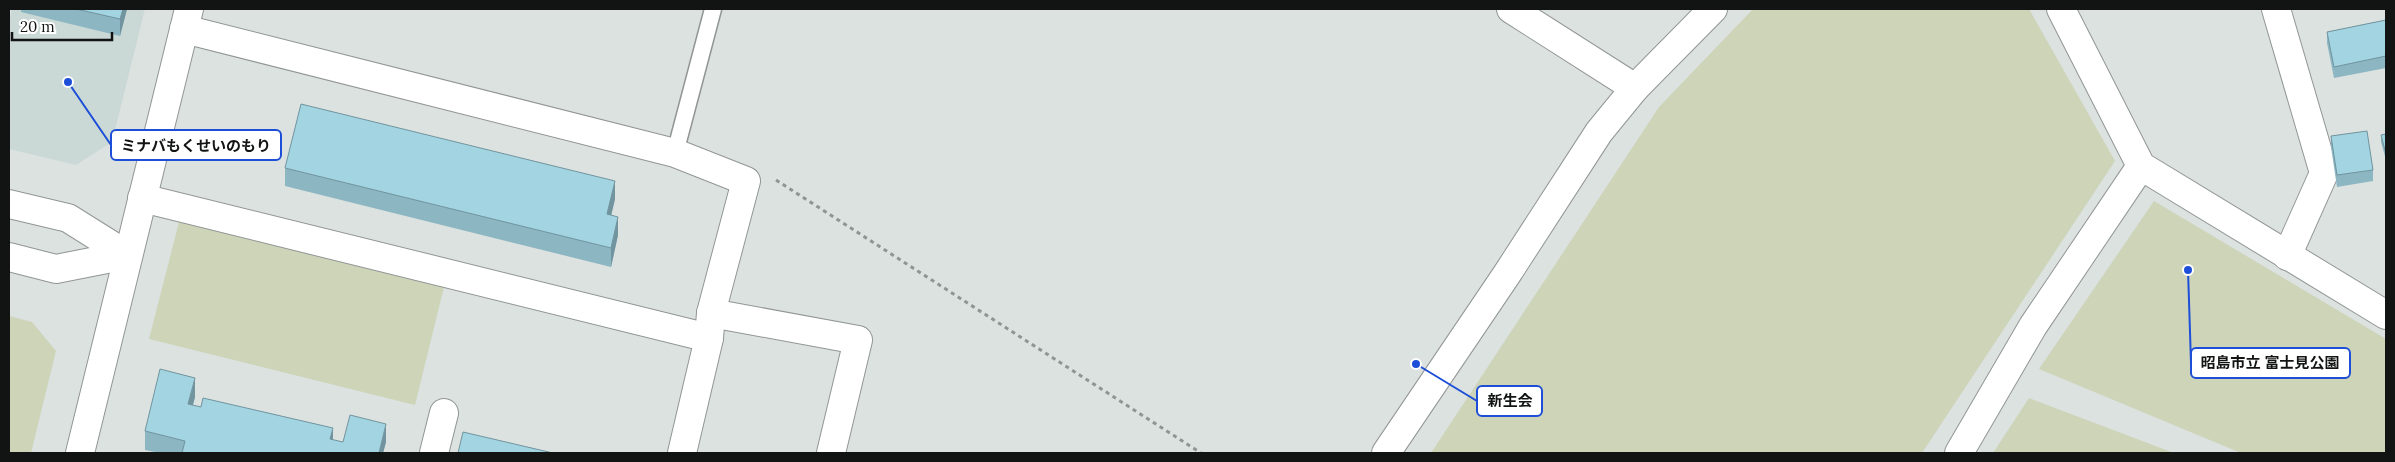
<svg xmlns="http://www.w3.org/2000/svg" width="2395" height="462" font-family="Lora,'Noto Sans JP',serif">
<rect width="100%" height="100%" fill="#dce2e0"/>
<polygon fill="#cad8d6" points="12,9 145,9 112,142 76,165 9,149 9,23"/>
<g fill="#cdd4b8">
<polygon points="1753,9 2029,9 2115,161 1922,453 1431,453 1659,107"/>
<polygon points="2154,201 2386,339 2386,453 2241,453 2039,369"/>
<polygon points="179,222 444,287 415,405 149,339"/>
<polygon points="9,316 32,322 56,351 31,453 9,453"/>
<polygon points="2029,398 2174,453 1993,453"/>
</g>
<g fill="none" stroke-linecap="round" stroke-linejoin="round">
<defs>
<polyline id="service" points="675,153 713,9"/>
<g id="minor">
<polyline points="1511,9 1635,88"/>
<polyline points="2061,9 2141,166 2386,315"/>
<polyline points="2276,9 2324,173 2287,256"/>
<polyline points="184,29 675,153 746,181 711,313 709,338 682,453"/>
<polyline points="142,198 709,338"/>
<polyline points="711,313 858,340 831,453"/>
<polyline points="434,453 444,413"/>
<polyline points="1959,453 2033,326 2141,166"/>
</g>
<g id="tertiary">
<polyline points="80,453 189,9"/>
<polyline points="1386,453 1507,274 1599,132 1635,88 1713,9"/>
</g>
<g id="secondary">
<polyline points="9,204 68,218 127,255"/>
<polyline points="9,257 56,269 127,255"/>
</g>
</defs>
<use href="#service" stroke="#919695" stroke-width="19"/>
<use href="#minor" stroke="#919695" stroke-width="30"/>
<use href="#tertiary" stroke="#919695" stroke-width="30"/>
<use href="#secondary" stroke="#919695" stroke-width="30"/>
<polyline stroke="#909493" stroke-width="3" stroke-dasharray="4 4" stroke-linecap="butt" points="776,180 1201,453"/>
<use href="#service" stroke="#fff" stroke-width="16"/>
<use href="#minor" stroke="#fff" stroke-width="28"/>
<use href="#tertiary" stroke="#fff" stroke-width="28"/>
<use href="#secondary" stroke="#fff" stroke-width="28"/>
</g>
<g fill="#8bb6c2">
<polygon points="21,9 127,9 120,36 21,12"/>
<polygon points="2386,20 2386,68 2334,78 2327,43 2327,32"/>
<polygon points="2386,134 2386,160 2381,142 2381,135"/>
<polygon points="2331,136 2373,170 2373,181 2337,187 2331,147"/>
<polygon points="285,168 615,199 611,215 618,235 611,267 285,186"/>
<polygon points="195,397 193,405 333,440 343,442 386,442 383,453 160,453 145,450 145,431"/>
</g>
<g fill="#71949e">
<polygon points="123,9 127,9 120,36 120,19"/>
<polygon points="615,181 615,199 607,233 607,214"/>
<polygon points="618,217 618,235 611,267 611,248"/>
<polygon points="195,378 195,397 188,422 188,404"/>
<polygon points="386,424 386,442 383,453 379,453"/>
<polygon points="333,428 333,447 330,439"/>
</g>
<g fill="#a2d4e1" stroke="#71949e">
<polygon points="76,9 123,9 120,19"/>
<polygon points="2386,20 2386,56 2334,67 2327,32"/>
<polygon points="301,104 615,181 607,214 618,217 611,248 285,168"/>
<polygon points="2367,131 2373,170 2337,175 2331,136"/>
<polygon points="2386,134 2386,154 2381,135"/>
<polygon points="160,369 195,378 188,404 201,407 203,398 333,428 330,439 343,442 350,415 386,424 379,453 182,453 185,441 145,431"/>
<polygon points="463,432 553,453 458,453"/>
</g>
<path fill="none" stroke="#1d4ed8" stroke-width="2" d="M68 82L111 145M2188 270L2191 363M1416 364L1477 401"/>
<g fill="#1d4ed8" stroke="#fff" stroke-width="2">
<circle cx="68" cy="82" r="5"/>
<circle cx="2188" cy="270" r="5"/>
<circle cx="1416" cy="364" r="5"/>
</g>
<g fill="#fff" stroke="#1d4ed8" stroke-width="2">
<rect x="111" y="130" width="170" height="30" rx="5"/>
<rect x="2191" y="348" width="159" height="30" rx="5"/>
<rect x="1477" y="386" width="65" height="30" rx="5"/>
</g>
<g font-size="15" text-anchor="middle" font-weight="bold" fill="#121313">
<text x="196" y="151">ミナバもくせいのもり</text>
<text x="2270" y="368">昭島市立 富士見公園</text>
<text x="1510" y="406">新生会</text>
</g>
<rect width="2395" height="462" fill="none" stroke="#121313" stroke-width="20"/>
<path d="M12 32v8h100v-8" fill="none" stroke="#121313" stroke-width="2.5"/>
<text x="20" y="32" font-size="15" fill="#121313" stroke="#ffffff" stroke-width="4" paint-order="stroke">20 m</text>
</svg>
